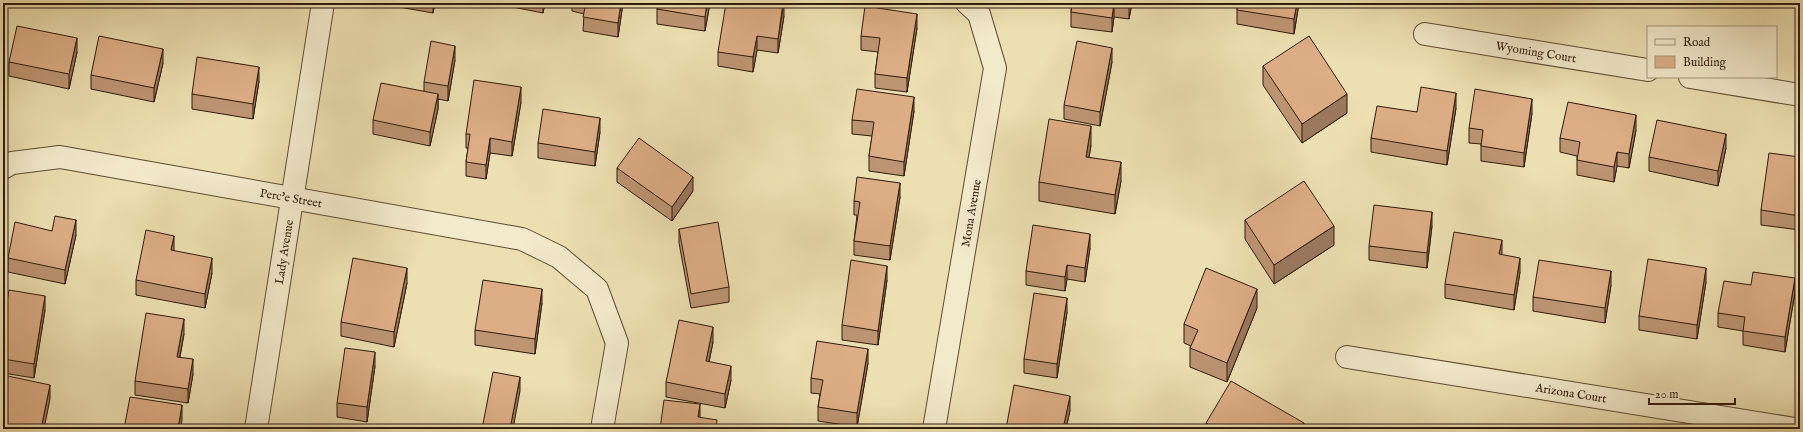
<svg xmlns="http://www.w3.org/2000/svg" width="1803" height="432" font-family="'IM FELL English',serif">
<rect width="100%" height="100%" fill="#ecdfb1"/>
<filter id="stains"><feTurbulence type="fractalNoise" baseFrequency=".005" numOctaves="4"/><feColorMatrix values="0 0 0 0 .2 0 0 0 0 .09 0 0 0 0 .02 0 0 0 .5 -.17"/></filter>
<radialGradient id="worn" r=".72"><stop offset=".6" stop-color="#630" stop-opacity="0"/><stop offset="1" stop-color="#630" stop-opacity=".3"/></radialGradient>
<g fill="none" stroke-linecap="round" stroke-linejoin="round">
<defs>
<g id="minor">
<polyline points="1425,34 1648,70"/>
<polyline points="1690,77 1800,95"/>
<polyline points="3,168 12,163 60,157 522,239 559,257 597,289 617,343 602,429"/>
<polyline points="1347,357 1795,429"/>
<polyline points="256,429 323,3"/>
<polyline points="934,429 995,68 979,14 967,3"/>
</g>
</defs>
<use href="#minor" stroke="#5e4c32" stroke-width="24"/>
<use href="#minor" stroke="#f3eacc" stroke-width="22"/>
</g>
<g fill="#be9573" stroke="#2e1b08">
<polygon points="393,3 435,3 433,13 393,6"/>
<polygon points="492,3 545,3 543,13"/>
<polygon points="572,3 623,3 618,37 583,31 584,14 572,11"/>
<polygon points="710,3 705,31 657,24 657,9"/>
<polygon points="1072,3 1132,3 1129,19 1114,17 1112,32 1071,27 1071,12"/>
<polygon points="1238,3 1299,3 1294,34 1237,24 1237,10"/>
<polygon points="1728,3 1753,3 1752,7"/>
<polygon points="1797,3 1800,3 1800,16 1797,15"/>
<polygon points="784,16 778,53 757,50 753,72 718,66 718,52"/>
<polygon points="917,28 907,92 875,88 875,74 878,52 861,50 861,36"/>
<polygon points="77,52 69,89 9,76 9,62"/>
<polygon points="455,60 448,101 438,99 438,109 430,146 373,134 373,120 424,91 424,82"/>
<polygon points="1112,62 1100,126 1064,119 1064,105"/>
<polygon points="163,63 154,102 91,89 91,75"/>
<polygon points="1263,66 1347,113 1302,143 1263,85"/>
<polygon points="259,81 253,119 192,109 192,94"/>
<polygon points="521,102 512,156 490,153 486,179 466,176 466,162 468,148 466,148 466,134"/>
<polygon points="1456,108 1447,165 1371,152 1371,138 1417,112"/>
<polygon points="914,111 904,176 869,171 869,156 872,136 852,134 852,120"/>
<polygon points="1532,113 1524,167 1481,161 1481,144 1469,143 1469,128"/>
<polygon points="1636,130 1629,168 1617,166 1614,182 1577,175 1577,156 1560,152 1560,138"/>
<polygon points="600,132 595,166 538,158 538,143"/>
<polygon points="1091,145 1089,157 1121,181 1115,214 1039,201 1039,182"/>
<polygon points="1726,148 1718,186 1649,171 1649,157"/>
<polygon points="1800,157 1800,230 1761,225 1761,210"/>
<polygon points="617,168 693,191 672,221 617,182"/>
<polygon points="900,197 890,260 854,255 854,241 857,215 854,215 854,201"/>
<polygon points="1245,220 1334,245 1274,284 1245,239"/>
<polygon points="1432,226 1427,268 1369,260 1369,246"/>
<polygon points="679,229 729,287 729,302 691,308 679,243"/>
<polygon points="52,231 76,235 65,284 8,272 8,258"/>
<polygon points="1090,248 1085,282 1067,279 1065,291 1026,285 1026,271"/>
<polygon points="174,251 212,273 205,308 136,295 136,280"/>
<polygon points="1501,255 1520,272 1514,310 1445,298 1445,284"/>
<polygon points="887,280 878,345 842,340 842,325"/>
<polygon points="1706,282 1697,339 1639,330 1639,316"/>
<polygon points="407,283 394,347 341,336 341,322"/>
<polygon points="1611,285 1605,323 1533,311 1533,297"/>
<polygon points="1795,292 1785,352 1743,345 1743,331 1718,327 1718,313"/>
<polygon points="542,303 535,354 475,345 475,330"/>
<polygon points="1257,308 1227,382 1190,367 1190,348 1191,346 1184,343 1184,324"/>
<polygon points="45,310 34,378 3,373 3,326"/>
<polygon points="1067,312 1057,378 1024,373 1024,359"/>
<polygon points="184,334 180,357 193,374 188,403 135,395 135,381"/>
<polygon points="713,342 709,362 731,380 725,408 666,397 666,382"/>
<polygon points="868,363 857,427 818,421 818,407 820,394 811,393 811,378"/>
<polygon points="375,366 367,422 337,417 337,403"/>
<polygon points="1070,410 1066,429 1006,429"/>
<polygon points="1206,423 1304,429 1206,429"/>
</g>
<g fill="#9b795e" stroke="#2e1b08">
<polygon points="433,3 435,3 433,13"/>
<polygon points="543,3 545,3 543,13"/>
<polygon points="621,3 623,3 618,37 618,23"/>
<polygon points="707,3 710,3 705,31 705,17"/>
<polygon points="784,3 784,16 778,53 778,39"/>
<polygon points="1114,3 1114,17 1112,32 1112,18"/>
<polygon points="1129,3 1132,3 1129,19"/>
<polygon points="1297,3 1299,3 1294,34 1294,19"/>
<polygon points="917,14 917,28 907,92 907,78"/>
<polygon points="757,36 757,50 753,72 753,57"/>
<polygon points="77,38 77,52 69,89 69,74"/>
<polygon points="455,46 455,60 448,101 448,86"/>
<polygon points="1112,48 1112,62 1100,126 1100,112"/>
<polygon points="163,49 163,63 154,102 154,88"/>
<polygon points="259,67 259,81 253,119 253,104"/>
<polygon points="521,87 521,102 512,156 512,142"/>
<polygon points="1456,93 1456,108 1447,165 1447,151"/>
<polygon points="438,94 438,109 430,146 430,132"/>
<polygon points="1347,94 1347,113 1302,143 1302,124"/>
<polygon points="914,97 914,111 904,176 904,162"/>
<polygon points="1532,99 1532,113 1524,167 1524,153"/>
<polygon points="1636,115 1636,130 1629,168 1629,154"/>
<polygon points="600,118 600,132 595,166 595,152"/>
<polygon points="1091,126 1091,145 1086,176 1086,157"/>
<polygon points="1726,134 1726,148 1718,186 1718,171"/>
<polygon points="490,138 490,153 486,179 486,165"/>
<polygon points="1617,152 1617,166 1614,182 1614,167"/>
<polygon points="1121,162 1121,181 1115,214 1115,195"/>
<polygon points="693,177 693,191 672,221 672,207"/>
<polygon points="900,183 900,197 890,260 890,246"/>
<polygon points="1432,212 1432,226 1427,268 1427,253"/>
<polygon points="76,220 76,235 65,284 65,270"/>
<polygon points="1334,226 1334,245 1274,284 1274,265"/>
<polygon points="1090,234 1090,248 1085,282 1085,268"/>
<polygon points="174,236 174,250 171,264 171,250"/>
<polygon points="1502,240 1502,254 1499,269 1499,254"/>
<polygon points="212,258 212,273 205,308 205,294"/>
<polygon points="1520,258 1520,272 1514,310 1514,295"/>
<polygon points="1067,265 1067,279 1065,291 1065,277"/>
<polygon points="887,266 887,280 878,345 878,331"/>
<polygon points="407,268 407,283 394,347 394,332"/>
<polygon points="1706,268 1706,282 1697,339 1697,325"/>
<polygon points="1611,271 1611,285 1605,323 1605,308"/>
<polygon points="1795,278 1795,292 1785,352 1785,337"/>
<polygon points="542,289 542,303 535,354 535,339"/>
<polygon points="1257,289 1257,308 1227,382 1227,363"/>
<polygon points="45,296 45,310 34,378 34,364"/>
<polygon points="1067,298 1067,312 1057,378 1057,364"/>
<polygon points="184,319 184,334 177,371 177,357"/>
<polygon points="713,327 713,342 706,376 706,361"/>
<polygon points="868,349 868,363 857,427 857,413"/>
<polygon points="375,352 375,366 367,422 367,407"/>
<polygon points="193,359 193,374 188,403 188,389"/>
<polygon points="731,366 731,380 725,408 725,394"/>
<polygon points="520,377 520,391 513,429 510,429"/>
<polygon points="50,385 50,399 44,429 41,429"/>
<polygon points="1070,396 1070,410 1066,429 1063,429"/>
<polygon points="700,404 700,423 698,417"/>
<polygon points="182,405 182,419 181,429 178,429"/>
<polygon points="1304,423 1304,429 1300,429"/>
</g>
<g fill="#ddad86" stroke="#2e1b08">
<polygon points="586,3 621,3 618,23 583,17"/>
<polygon points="658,3 707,3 705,17 657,9"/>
<polygon points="726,3 783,3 778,39 757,36 753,57 718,52"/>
<polygon points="1072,3 1114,3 1112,18 1071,12"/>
<polygon points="1117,3 1129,3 1129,5"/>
<polygon points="1238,3 1297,3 1294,19 1237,10"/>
<polygon points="865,6 917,14 907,78 875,74 880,38 861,36"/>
<polygon points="17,26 77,38 69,74 9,62"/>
<polygon points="99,36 163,49 154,88 91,75"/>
<polygon points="1309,36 1347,94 1302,124 1263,66"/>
<polygon points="431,41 455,46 448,86 424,82"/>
<polygon points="1077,41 1112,48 1100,112 1064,105"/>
<polygon points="197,57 259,67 253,104 192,94"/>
<polygon points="474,80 521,87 512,142 490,138 486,165 466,162 470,134 466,134"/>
<polygon points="381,83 438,94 430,132 373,120"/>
<polygon points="1421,87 1456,93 1447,151 1371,138 1377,106 1417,112"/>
<polygon points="857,89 914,97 904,162 869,156 874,122 852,120"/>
<polygon points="1475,89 1532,99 1524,153 1481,146 1483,130 1469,128"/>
<polygon points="1568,102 1636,115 1629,154 1617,152 1614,167 1577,160 1580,142 1560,138"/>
<polygon points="543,109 600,118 595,152 538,143"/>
<polygon points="1049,119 1091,126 1086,157 1121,162 1115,195 1039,182"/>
<polygon points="1657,120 1726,134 1718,171 1649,157"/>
<polygon points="639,138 693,177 672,207 617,168"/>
<polygon points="1769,153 1800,157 1800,216 1761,210"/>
<polygon points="857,177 900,183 890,246 854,241 860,202 854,201"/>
<polygon points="1304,181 1334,226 1274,265 1245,220"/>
<polygon points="1374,205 1432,212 1427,253 1369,246"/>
<polygon points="55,216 76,220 65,270 8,258 15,222 52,231"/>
<polygon points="718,222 729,287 691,294 679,229"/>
<polygon points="1033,225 1090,234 1085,268 1067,265 1065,277 1026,271"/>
<polygon points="146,230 174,236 171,250 212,258 205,294 136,280"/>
<polygon points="1454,232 1502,240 1499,254 1520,258 1514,295 1445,284"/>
<polygon points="353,258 407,268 394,332 341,322"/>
<polygon points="1648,259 1706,268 1697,325 1639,316"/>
<polygon points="851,260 887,266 878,331 842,325"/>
<polygon points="1539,260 1611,271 1605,308 1533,297"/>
<polygon points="1206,268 1257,289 1227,363 1190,348 1198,330 1184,324"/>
<polygon points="1753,272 1795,278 1785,337 1743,331 1745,317 1718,313 1724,281 1751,285"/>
<polygon points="483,280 542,289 535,339 475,330"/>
<polygon points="9,290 45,296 34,364 3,359 3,326"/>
<polygon points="1034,293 1067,298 1057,364 1024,359"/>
<polygon points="146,313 184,319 177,357 193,359 188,389 135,381"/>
<polygon points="679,320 713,327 706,361 731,366 725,394 666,382"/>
<polygon points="817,341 868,349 857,413 818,407 823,380 811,378"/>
<polygon points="345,348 375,352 367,407 337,403"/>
<polygon points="493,372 520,377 510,429 482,429"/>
<polygon points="3,375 50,385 41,429 3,429"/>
<polygon points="1231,381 1304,423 1300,429 1217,429 1206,423"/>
<polygon points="1014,385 1070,396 1063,429 1046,426 1046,429 1006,429"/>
<polygon points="130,397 182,405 178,429 124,429"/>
<polygon points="664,400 700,404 698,417 717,420 716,429 660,429"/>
<polygon points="823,427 831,429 822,429"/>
<polygon points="1421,427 1437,429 1421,429"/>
</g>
<g text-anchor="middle" stroke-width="3" stroke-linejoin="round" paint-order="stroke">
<g font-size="12" fill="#2e1b08" stroke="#f3eacc">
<text transform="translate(1536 52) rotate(9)" y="4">Wyoming Court</text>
<text transform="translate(291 198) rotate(10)" y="4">Perc'e Street</text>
<text transform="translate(971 213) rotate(-80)" y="4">Mona Avenue</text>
<text transform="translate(284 252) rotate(-81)" y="4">Lady Avenue</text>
<text transform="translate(1571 393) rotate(9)" y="4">Arizona Court</text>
</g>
</g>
<rect width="1803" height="432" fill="none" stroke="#ecdfb1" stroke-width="16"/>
<rect x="4" y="4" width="1795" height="424" fill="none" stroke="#2e1b08" stroke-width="2"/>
<rect x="8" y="8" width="1787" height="416" fill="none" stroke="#2e1b08"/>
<rect x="1647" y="26" width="130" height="52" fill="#f3eacc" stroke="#a4977e"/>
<rect x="1655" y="39" width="20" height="6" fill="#f3eacc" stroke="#a4977e"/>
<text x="1683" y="46" font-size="12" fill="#2e1b08">Road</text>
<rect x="1655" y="56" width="20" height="12" fill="#ddad86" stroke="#a4977e"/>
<text x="1683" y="66" font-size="12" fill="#2e1b08">Building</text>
<path d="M1649 398v6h86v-6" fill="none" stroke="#2e1b08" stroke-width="2"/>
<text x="1655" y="398" font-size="12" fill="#2e1b08" stroke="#f3eacc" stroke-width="3" paint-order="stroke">20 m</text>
<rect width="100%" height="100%" filter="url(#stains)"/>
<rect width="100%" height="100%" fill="url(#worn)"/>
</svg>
